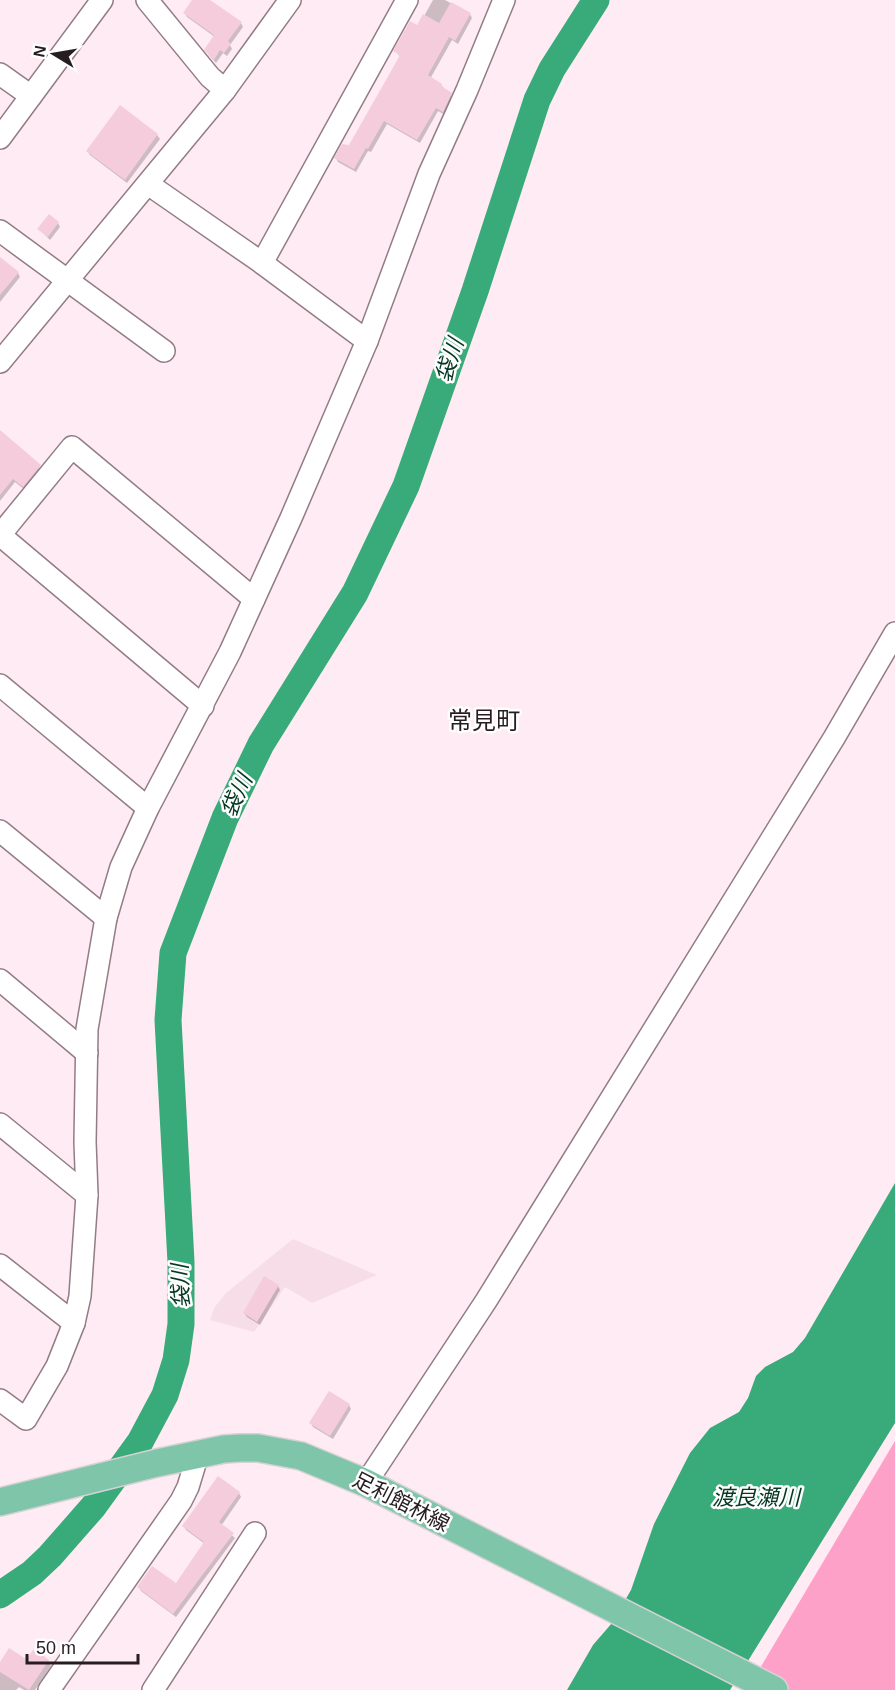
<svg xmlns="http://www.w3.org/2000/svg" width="895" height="1690" font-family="Helvetica,'Noto Sans JP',sans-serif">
<rect width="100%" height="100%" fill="#ffebf3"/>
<polygon fill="#f7dde7" points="293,1239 377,1275 312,1303 285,1287 254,1332 210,1320 214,1308 226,1293"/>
<polygon fill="#fda1c9" points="895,1441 895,1690 747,1690"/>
<polygon fill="#39ab7a" points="895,1183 895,1423 730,1690 567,1690 593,1645 612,1623 631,1590 654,1524 690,1453 710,1428 739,1412 748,1398 756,1376 765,1367 793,1352 805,1338"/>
<g fill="#0003">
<polygon points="194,0 208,0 241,23 243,27 230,45 232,49 227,56 223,53 216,63 208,54 215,37 187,17 185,13"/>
<polygon points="433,0 445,0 470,14 472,18 458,44 452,40 430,79 441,85 453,98 445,115 438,111 420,143 387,124 371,152 368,151 356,172 338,162 336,158 350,147 401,57 395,51 418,27"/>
<polygon points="157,135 160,139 127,183 90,155 87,151"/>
<polygon points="58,223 60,227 50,240 39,229"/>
<polygon points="0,266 18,273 20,277 0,302"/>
<polygon points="0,432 42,470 25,490 15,482 0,501"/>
<polygon points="278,1286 280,1290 260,1325 247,1317 244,1313"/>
<polygon points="349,1405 351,1409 333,1439 313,1427 311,1423"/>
<polygon points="239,1493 241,1497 221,1526 235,1538 176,1617 141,1591 139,1587 176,1585 205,1544 186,1530 184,1526"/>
<polygon points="48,1661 51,1666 35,1690 24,1690 19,1687 16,1690 0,1690 0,1665"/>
</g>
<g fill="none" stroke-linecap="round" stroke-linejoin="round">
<polyline stroke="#39ab7a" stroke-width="27" points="0,1595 32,1573 50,1556 93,1507 140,1442 165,1395 176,1360 181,1324 181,1262 168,1020 173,953 225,818 261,744 355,593 406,486 475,291 537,100 552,69 596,0"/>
</g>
<g fill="#f5ccdc">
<polygon points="192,0 210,0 242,22 228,41 231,44 224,53 220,50 214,60 204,50 214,35 183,13"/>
<polygon points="451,2 471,13 455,41 449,37 428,75 442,84 441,86 452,93 443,112 436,108 417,140 384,121 368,149 366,148 354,169 334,158 342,144 349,145 390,73 400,55 393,51 410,21 417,25 423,14 439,23"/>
<polygon points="120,105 158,134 125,180 86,151"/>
<polygon points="49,214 59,222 48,237 37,229"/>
<polygon points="0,257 19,272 0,295"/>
<polygon points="0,430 41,465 23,487 13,479 0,495"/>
<polygon points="264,1276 279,1285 257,1322 243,1313"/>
<polygon points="329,1391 350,1404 330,1436 309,1423"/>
<polygon points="218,1476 240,1492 219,1522 234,1533 173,1614 137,1587 152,1566 176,1583 204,1542 182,1526"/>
<polygon points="9,1648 26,1659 34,1649 49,1660 29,1690 0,1672 0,1662"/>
</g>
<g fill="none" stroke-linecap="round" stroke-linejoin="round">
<defs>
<g id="minor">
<polyline points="147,0 210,77 225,90"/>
<polyline points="0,74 31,96"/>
<polyline points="0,138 102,0"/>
<polyline points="148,184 262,263 367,341"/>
<polyline points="0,231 164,351"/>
<polyline points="262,263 407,0"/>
<polyline points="0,362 225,90 290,0"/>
<polyline points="0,535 72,447 254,599"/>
<polyline points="0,535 203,706"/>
<polyline points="0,685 148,808"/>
<polyline points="0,831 106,918"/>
<polyline points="0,980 87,1053"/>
<polyline points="0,1124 87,1195"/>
<polyline points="0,1265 74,1323"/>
<polyline points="0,1400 26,1419 57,1366 74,1323 80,1296 87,1195 85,1142 87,1029 106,918 121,867 148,808 230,652 291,518 367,341 429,174 467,90 504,0"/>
<polyline points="366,1483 486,1301 834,738 895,633"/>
<polyline points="49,1690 181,1501 188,1487 198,1454"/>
<polyline points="153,1690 255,1533"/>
</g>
<polyline id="major" points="0,1502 157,1463 224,1449 240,1448 258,1448 301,1456 366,1483 774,1690"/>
</defs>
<use href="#minor" stroke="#927c85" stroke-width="24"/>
<use href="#major" stroke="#d4d2d3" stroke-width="30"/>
<use href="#minor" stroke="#fff" stroke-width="21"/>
<use href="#major" stroke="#7fc5a9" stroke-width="27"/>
</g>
<g text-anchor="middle" stroke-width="5" stroke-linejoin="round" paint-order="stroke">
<g font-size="21" fill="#261d21" stroke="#fefefe">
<text transform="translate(401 1502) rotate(27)" y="7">足利館林線</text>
</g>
<g font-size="22" font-style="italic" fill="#063824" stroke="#fefefe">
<text transform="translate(449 360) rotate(-71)" y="8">袋川</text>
<text transform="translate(236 795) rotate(-65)" y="8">袋川</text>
<text transform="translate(180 1286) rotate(-92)" y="8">袋川</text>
<text x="756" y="1505">渡良瀬川</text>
</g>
<g font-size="24" fill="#261d21" stroke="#fefefe">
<text x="484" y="729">常見町</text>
</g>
</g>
<g transform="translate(54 54) rotate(281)" stroke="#fefefe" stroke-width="4.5" paint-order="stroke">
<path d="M0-4.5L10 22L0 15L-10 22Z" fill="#261d21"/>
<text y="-9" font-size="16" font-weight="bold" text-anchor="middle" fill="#261d21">N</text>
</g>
<path d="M27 1654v9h111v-9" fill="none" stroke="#261d21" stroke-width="3"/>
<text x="36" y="1654" font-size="18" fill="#261d21" stroke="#fefefe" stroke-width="4.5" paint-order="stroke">50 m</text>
</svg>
